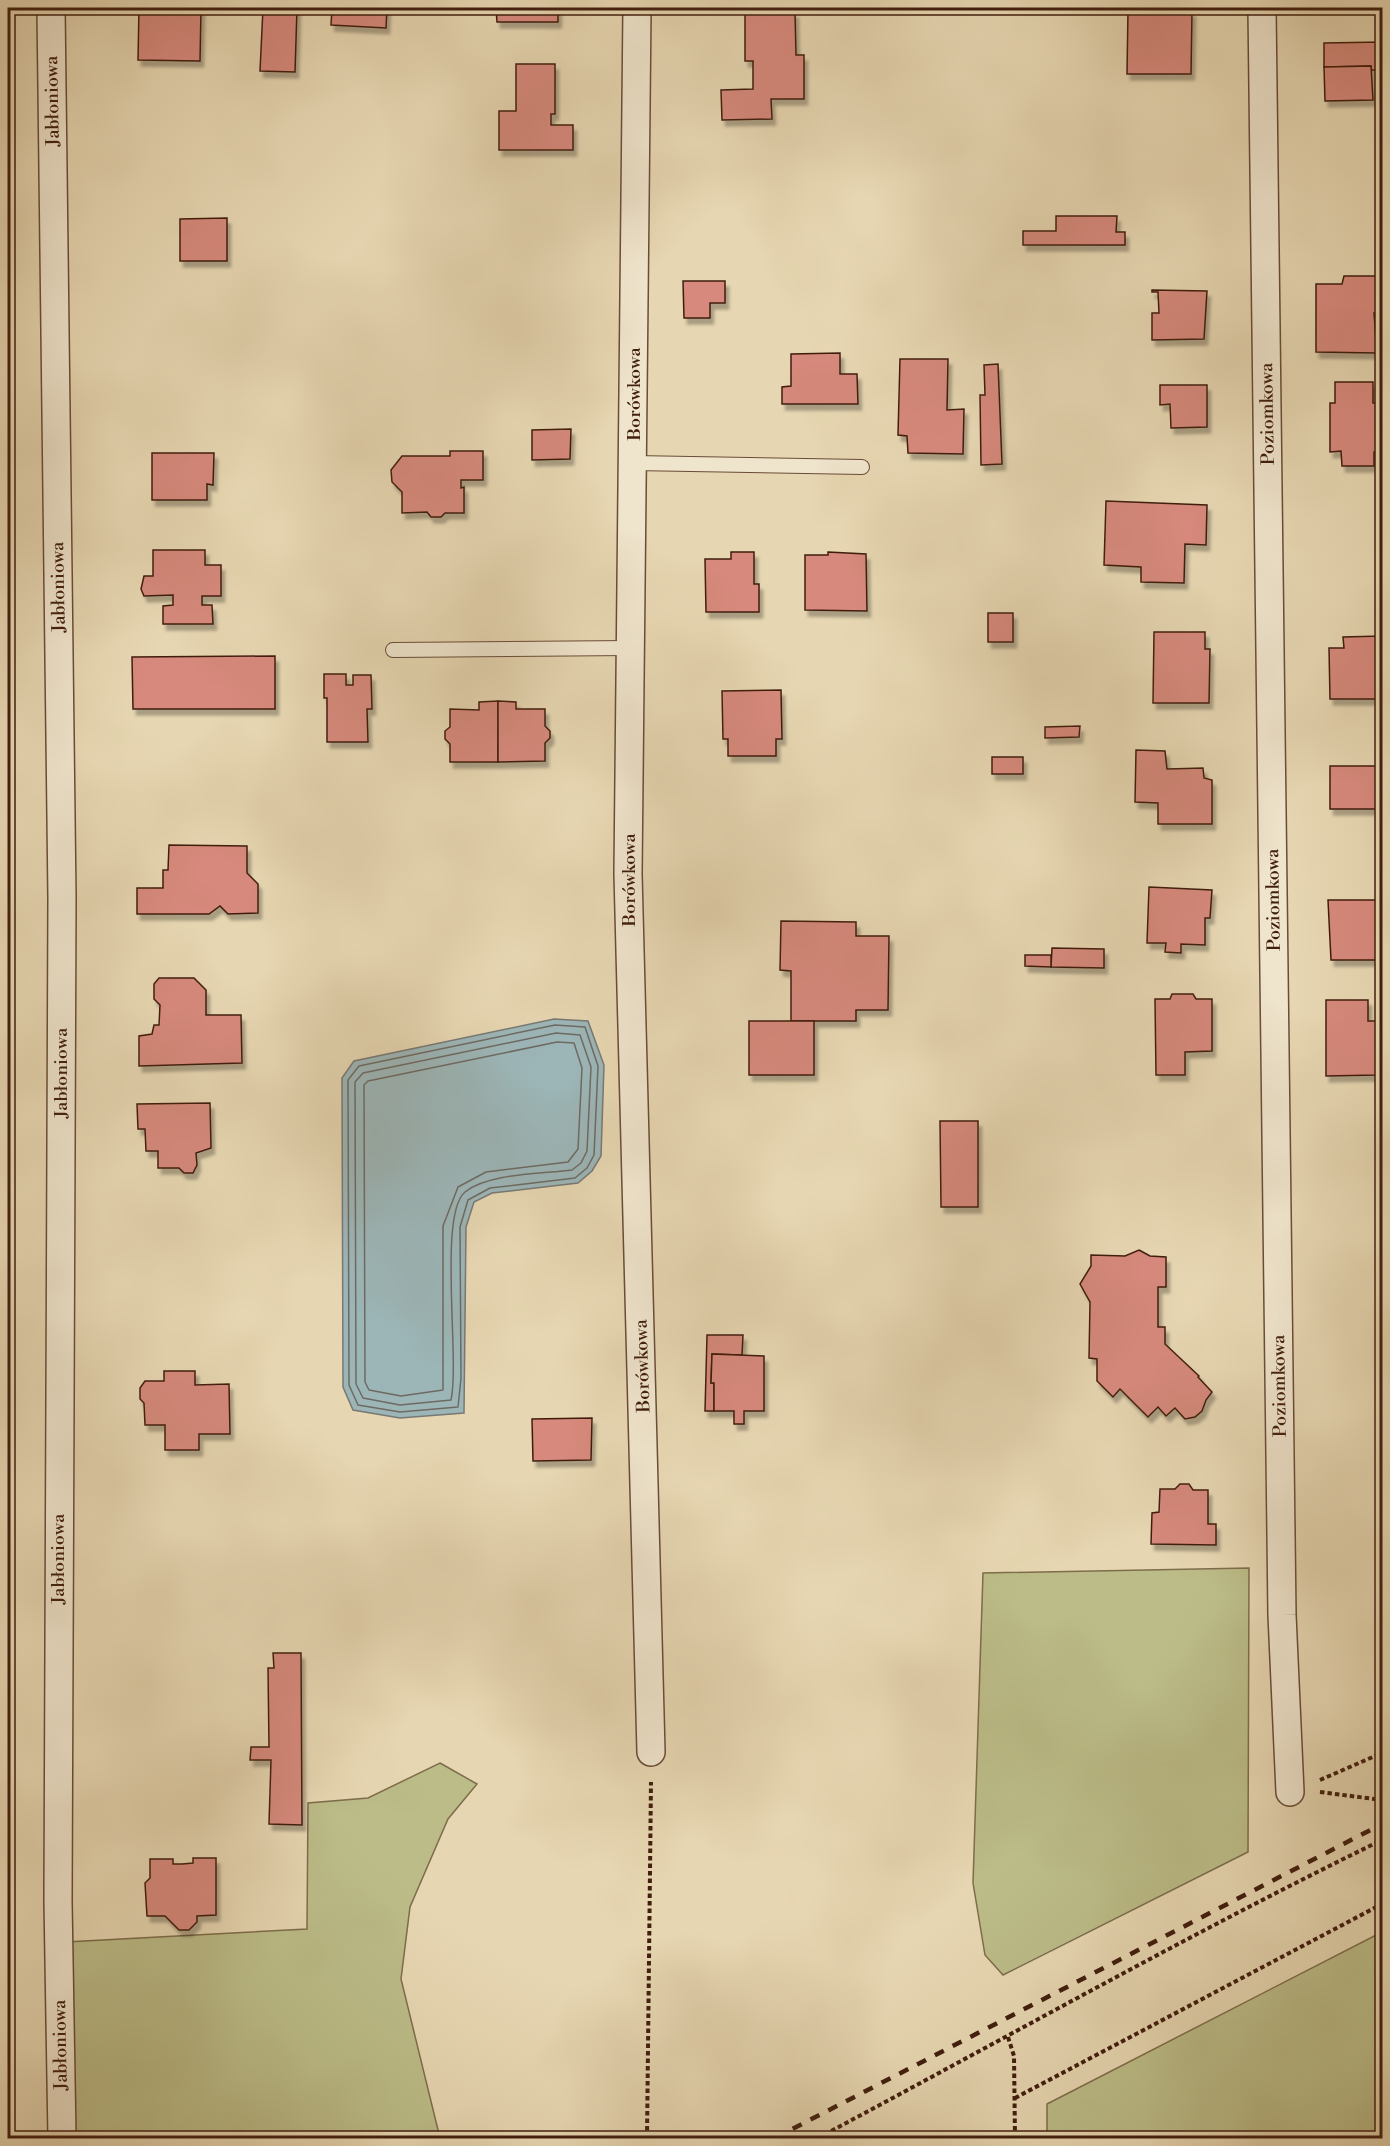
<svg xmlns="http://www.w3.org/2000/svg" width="1390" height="2146" font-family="'Libre Bodoni',serif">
<defs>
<filter id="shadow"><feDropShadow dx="3.5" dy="6" stdDeviation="1.5" flood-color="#0004"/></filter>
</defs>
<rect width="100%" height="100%" fill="#e6d6b1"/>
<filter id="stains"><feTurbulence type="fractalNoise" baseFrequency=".00333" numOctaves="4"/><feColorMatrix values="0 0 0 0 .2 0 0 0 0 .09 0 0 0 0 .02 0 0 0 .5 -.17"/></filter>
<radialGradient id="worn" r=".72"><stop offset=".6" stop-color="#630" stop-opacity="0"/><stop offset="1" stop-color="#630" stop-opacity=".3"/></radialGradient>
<g fill="#bbbc88" stroke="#7e6d4b" stroke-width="1.5">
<polygon points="1249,1568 1248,1852 1003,1975 985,1955 973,1883 983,1573"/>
<polygon points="440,1763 477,1784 448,1819 410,1907 401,1979 440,2138 72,2138 66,1942 307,1929 308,1803 368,1798"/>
<polygon points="1382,1932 1382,2138 1047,2138 1047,2104"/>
</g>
<polygon fill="#9cb6b8" stroke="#787974" stroke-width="1.5" points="554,1019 588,1021 604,1065 601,1156 592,1171 578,1183 492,1193 474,1202 466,1227 464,1413 400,1418 353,1410 343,1387 342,1078 354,1061"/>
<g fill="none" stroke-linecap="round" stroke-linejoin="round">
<g stroke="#6e6a63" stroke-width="1.5">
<polygon points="555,1025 585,1027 598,1066 594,1155 587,1168 575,1178 490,1188 468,1200 460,1227 461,1378 458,1407 400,1412 358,1405 349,1385 348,1080 359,1066"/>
<path d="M556,1033l24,2 11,32 -4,84 -6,12 -9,7c-30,4 -83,3 -107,22 -27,22 -5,168 -14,208l-51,5 -37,-7 -7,-14 -1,-302 8,-9z"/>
<polygon points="557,1042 574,1043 582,1068 578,1149 568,1162 486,1172 458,1187 443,1226 443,1390 401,1396 369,1390 365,1382 364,1085 368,1081"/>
</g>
</g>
<g fill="#d6897b" stroke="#411e0e" stroke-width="1.5" filter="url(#shadow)">
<polygon points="139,8 201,8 200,61 138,60"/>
<polygon points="263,8 297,8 295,72 260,71"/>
<polygon points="332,8 387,8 386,28 331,25"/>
<polygon points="496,8 558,8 558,22 497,22"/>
<polygon points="1128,10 1192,11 1191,74 1127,74"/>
<polygon points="795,12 796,55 804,55 804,99 771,99 772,119 722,120 721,90 753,89 753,61 745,61 745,13"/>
<polygon points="1382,42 1382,70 1371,70 1371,66 1324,67 1324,43"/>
<polygon points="516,64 555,64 555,114 551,114 551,125 573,125 573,150 499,150 499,111 516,111"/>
<polygon points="1371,66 1373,100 1325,101 1324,67"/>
<polygon points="1056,216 1117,216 1116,232 1125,232 1125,245 1023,245 1023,231 1056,231"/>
<polygon points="227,218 227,261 180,261 180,219"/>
<polygon points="1344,276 1382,276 1382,313 1374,313 1377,353 1316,352 1316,284 1342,284"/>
<polygon points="683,281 725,281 725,303 710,303 710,318 684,318"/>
<polygon points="1152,290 1207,291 1204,339 1152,340 1152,313 1159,313 1158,292 1152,292"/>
<polygon points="840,353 840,374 857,374 858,404 782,404 782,387 791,386 791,354"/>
<polygon points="900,359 948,359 947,410 964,409 963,454 908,453 907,436 898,435"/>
<polygon points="998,364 1002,464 981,465 980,395 985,395 984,365"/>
<polygon points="1335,382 1373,382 1373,403 1378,403 1379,452 1374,452 1374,466 1342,466 1341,451 1330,452 1330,403 1335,403"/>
<polygon points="1160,385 1207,385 1207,427 1171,428 1170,404 1160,405"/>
<polygon points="571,429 570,459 532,460 532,430"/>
<polygon points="450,451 483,451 483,480 461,480 461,488 464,487 464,513 445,513 441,517 431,517 427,512 402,513 402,492 392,482 391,470 402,456 450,456"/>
<polygon points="152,453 214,453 213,485 207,484 207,500 152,500"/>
<polygon points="1106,501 1207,505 1206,545 1185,544 1184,583 1141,582 1141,567 1104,565"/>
<polygon points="153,550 205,550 205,565 221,565 221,596 202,596 202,605 212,605 213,624 163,624 163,606 173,605 173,595 144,596 141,589 144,576 153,576"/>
<polygon points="731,552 754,552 754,584 759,584 759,612 706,612 705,559 731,559"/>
<polygon points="828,552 866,554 867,611 805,610 805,555 828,555"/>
<rect x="988" y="613" width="25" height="29"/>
<polygon points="1154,632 1205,632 1205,649 1210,649 1209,703 1153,703"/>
<polygon points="1382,636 1382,699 1330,699 1329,648 1344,648 1343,637"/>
<polygon points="275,656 275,709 133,709 132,657"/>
<polygon points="324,674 346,674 346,685 353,685 353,675 371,675 372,709 367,709 368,742 327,742 327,698 324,698"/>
<polygon points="781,690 782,739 776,739 776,756 728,756 728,739 723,739 722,691"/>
<polygon points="498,701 498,762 450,762 450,744 445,739 445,731 450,727 450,709 479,710 479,702"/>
<polygon points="498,701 516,702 516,709 545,709 545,726 550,731 550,738 545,743 545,761 498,762"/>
<polygon points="1080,726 1079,737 1045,738 1045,727"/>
<polygon points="1136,750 1165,751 1167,769 1203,768 1204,778 1212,780 1212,824 1158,824 1158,803 1135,802"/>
<rect x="992" y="757" width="31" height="17"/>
<rect x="1330" y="766" width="47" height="43"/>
<polygon points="169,845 247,846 247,873 258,884 258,913 228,914 220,906 209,914 137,914 137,888 163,888 163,870 168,870"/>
<polygon points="1149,887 1212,890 1210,918 1205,918 1205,945 1181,944 1181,953 1165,952 1166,943 1147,943"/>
<polygon points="1328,900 1382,900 1382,960 1331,960"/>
<polygon points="781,921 856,922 856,936 889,936 888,1010 856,1010 856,1021 791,1021 791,971 780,970"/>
<polygon points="1052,948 1104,949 1104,968 1051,967"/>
<polygon points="1025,955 1051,955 1051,967 1025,966"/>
<polygon points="159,978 194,978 206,990 206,1015 241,1015 242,1063 139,1066 139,1036 152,1034 154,1025 159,1025 160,1005 154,999 154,984"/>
<polygon points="1172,994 1193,994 1196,999 1212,999 1212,1051 1185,1052 1185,1075 1156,1075 1155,999 1170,999"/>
<polygon points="1326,1000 1368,1000 1368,1021 1376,1021 1376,1075 1326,1076"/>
<rect x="749" y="1021" width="65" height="54"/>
<polygon points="210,1103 211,1148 196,1153 197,1165 193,1173 184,1173 179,1168 158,1168 158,1151 146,1151 145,1129 138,1129 137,1104"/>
<polygon points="940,1121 978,1121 978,1207 941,1207"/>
<polygon points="1139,1250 1150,1256 1166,1257 1166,1287 1158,1287 1158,1327 1165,1327 1165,1344 1199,1376 1198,1377 1212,1392 1206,1400 1202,1411 1195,1417 1185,1419 1175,1408 1166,1416 1158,1407 1148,1417 1120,1389 1113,1397 1097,1381 1097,1359 1089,1358 1090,1302 1080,1284 1091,1266 1091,1255 1125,1256"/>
<polygon points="707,1335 743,1335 742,1355 712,1354 711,1383 714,1383 714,1411 705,1411"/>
<polygon points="712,1354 764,1356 764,1411 744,1411 744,1424 734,1424 734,1411 714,1411 714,1383 711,1383"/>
<polygon points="164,1371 195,1371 195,1385 229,1384 230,1434 199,1434 199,1450 165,1450 165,1425 145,1425 144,1403 140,1399 140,1388 145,1381 164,1381"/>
<polygon points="592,1418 591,1460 533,1461 532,1419"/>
<polygon points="1180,1484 1189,1484 1193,1490 1208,1490 1208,1524 1216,1524 1216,1545 1151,1544 1152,1513 1159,1512 1160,1489 1175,1489"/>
<polygon points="273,1653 301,1653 302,1825 269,1824 271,1760 250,1760 251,1747 269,1747 268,1668 274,1668"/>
<polygon points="193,1858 216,1858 216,1915 197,1916 197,1922 189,1930 179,1930 165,1916 147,1916 145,1883 150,1878 150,1859 173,1859 173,1864 182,1864 193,1863"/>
</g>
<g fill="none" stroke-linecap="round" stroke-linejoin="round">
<defs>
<g id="service">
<polyline points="633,463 862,467"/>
<polyline points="393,650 631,648"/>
</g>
<g id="minor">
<polyline points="51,8 62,898 58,1901 62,2138"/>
<polyline points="637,8 628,874 651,1752"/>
<polyline points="1262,8 1282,1615 1290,1792"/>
</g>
</defs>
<use href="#service" stroke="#6a4c37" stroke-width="16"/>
<use href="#minor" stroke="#6a4c37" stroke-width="30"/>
<g stroke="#411e0e" stroke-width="4" stroke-dasharray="4.5 3" stroke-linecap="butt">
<polyline points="1320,1780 1382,1753"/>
<polyline points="1320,1792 1382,1800"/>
<polyline points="1008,2037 1014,2056 1015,2138"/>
<polyline points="1015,2098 1382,1904"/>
<polyline points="647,2138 651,1782"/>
<path d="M818,2138c188,-100 373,-205 564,-298"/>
</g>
<use href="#service" stroke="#efe4cc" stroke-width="14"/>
<use href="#minor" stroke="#efe4cc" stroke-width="27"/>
<polyline stroke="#411e0e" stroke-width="4.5" stroke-dasharray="10 10" stroke-linecap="butt" points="775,2138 1382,1824"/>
</g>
<g text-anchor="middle" stroke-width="6" stroke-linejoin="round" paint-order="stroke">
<g font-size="18" fill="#411e0e" stroke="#efe4cc">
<text transform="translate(52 101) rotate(-91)" y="6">Jabłoniowa</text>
<text transform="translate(634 394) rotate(-90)" y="6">Borówkowa</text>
<text transform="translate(1267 414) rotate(-91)" y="6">Poziomkowa</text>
<text transform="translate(58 587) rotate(-91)" y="6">Jabłoniowa</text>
<text transform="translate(629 880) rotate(-90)" y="6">Borówkowa</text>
<text transform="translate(1273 900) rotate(-91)" y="6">Poziomkowa</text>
<text transform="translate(61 1073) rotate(-90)" y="6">Jabłoniowa</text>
<text transform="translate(642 1366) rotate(-92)" y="6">Borówkowa</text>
<text transform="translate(1279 1386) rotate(-91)" y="6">Poziomkowa</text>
<text transform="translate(58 1559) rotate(-90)" y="6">Jabłoniowa</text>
<text transform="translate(60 2045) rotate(-91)" y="6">Jabłoniowa</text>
</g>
</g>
<rect width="1390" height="2146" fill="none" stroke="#e6d6b1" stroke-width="30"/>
<rect x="9" y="9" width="1372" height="2128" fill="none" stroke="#411e0e" stroke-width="3"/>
<rect x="15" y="15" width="1360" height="2116" fill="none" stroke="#411e0e" stroke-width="1.5"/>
<rect width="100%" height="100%" filter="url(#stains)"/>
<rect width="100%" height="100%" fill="url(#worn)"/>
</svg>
